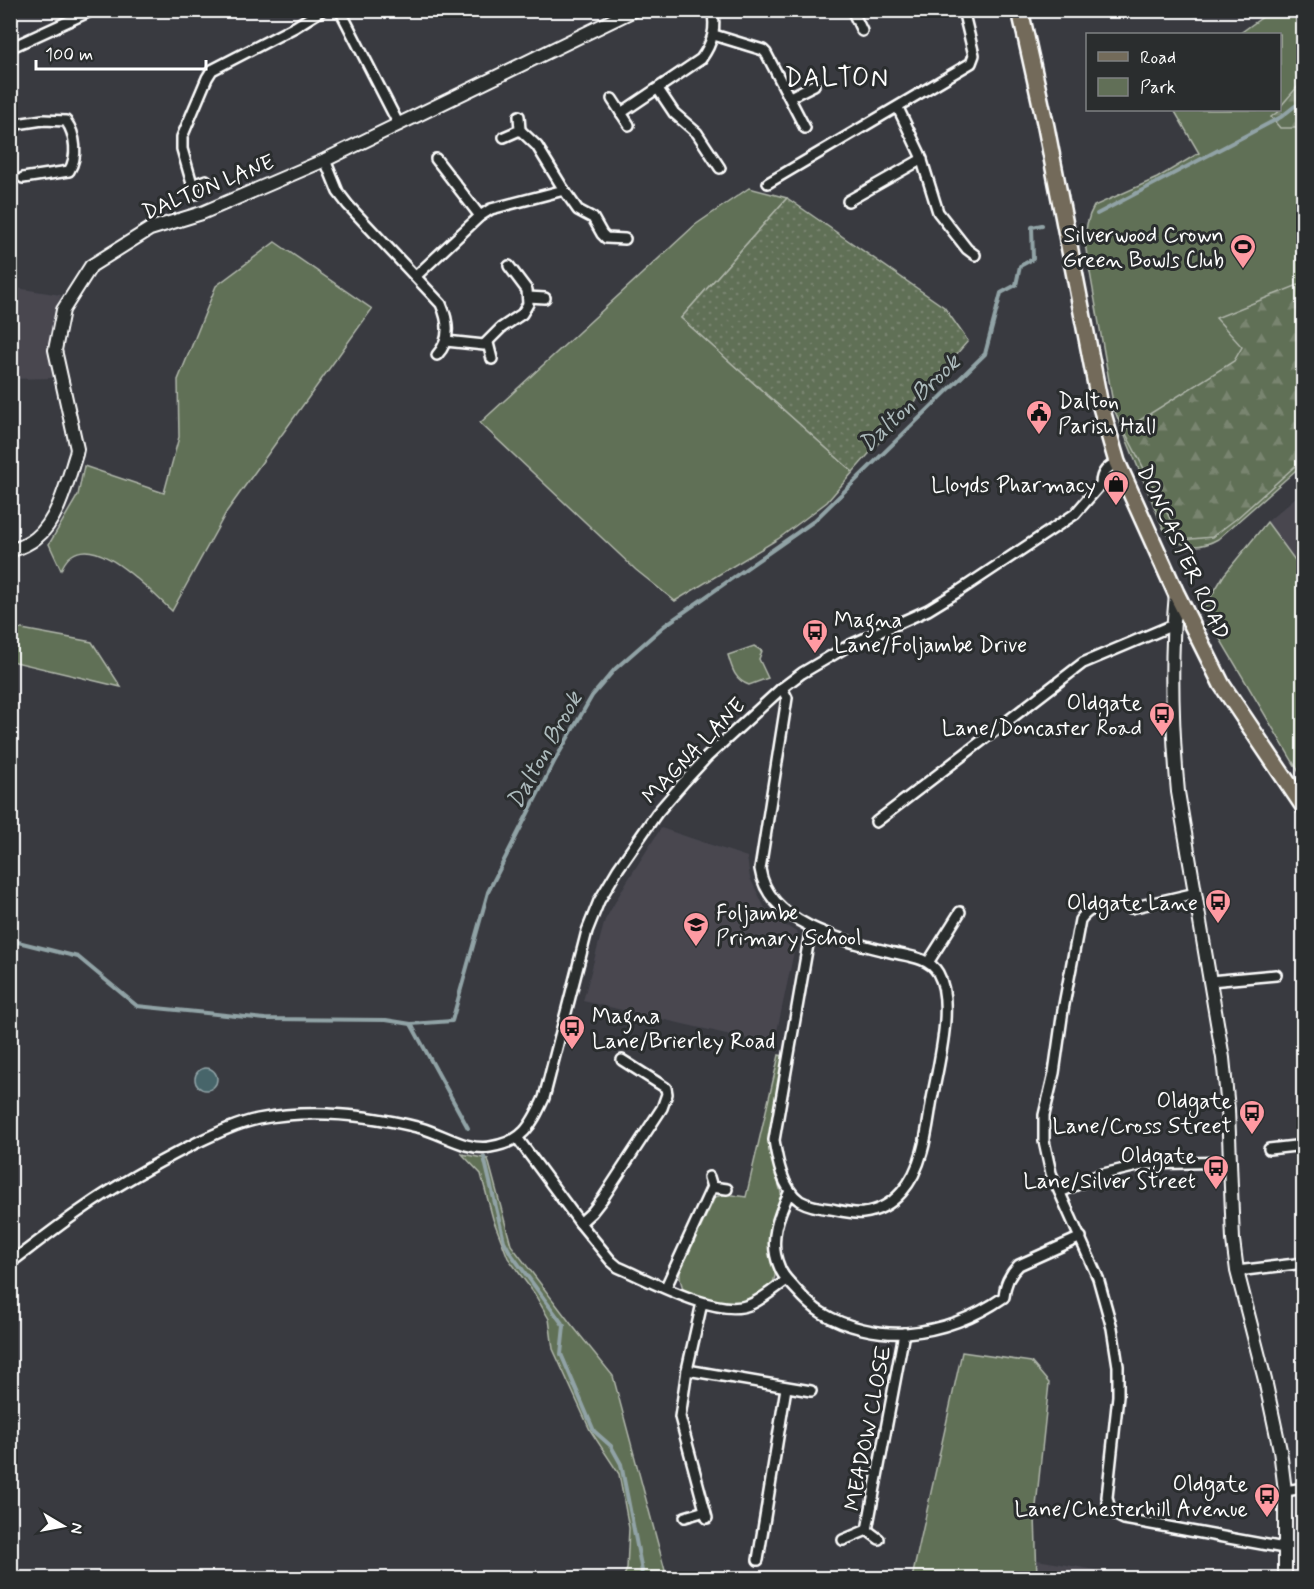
<svg xmlns="http://www.w3.org/2000/svg" width="1314" height="1589" font-family="Mynerve,sans-serif">
<defs>
<pattern id="forest-firs" width="22" height="20" patternUnits="userSpaceOnUse" patternTransform="scale(1.5)"><rect width="22" height="20" fill="#616f57"/><path d="M5 1l3.5 6h-7zM16 11l3.5 6h-7z" fill="#798570"/></pattern>
<pattern id="garden-dots" width="8" height="8" patternUnits="userSpaceOnUse" patternTransform="scale(1.5)"><rect width="8" height="8" fill="#616f57"/><path d="M2 2h.1M6 6h.1" fill="none" stroke="#798570" stroke-width="1.8" stroke-linecap="round"/></pattern>
</defs>
<rect width="100%" height="100%" fill="#393a40"/>
<filter id="ink" filterUnits="userSpaceOnUse"><feTurbulence type="fractalNoise" baseFrequency=".0167" numOctaves="2"/><feDisplacementMap in="SourceGraphic" scale="12" xChannelSelector="R" yChannelSelector="G"/><feConvolveMatrix kernelMatrix="1 2 1 2 8 2 1 2 1" color-interpolation-filters="sRGB"/></filter>
<g filter="url(#ink)">
<g fill="#484750">
<polygon points="10,287 61,295 54,312 48,351 53,378 11,379"/>
<polygon points="1303,491 1303,571 1267,522"/>
<polygon points="661,828 747,857 750,878 765,908 780,922 798,933 774,1045 583,1001 605,920 626,883"/>
<polygon points="1037,1560 1144,1578 1037,1578"/>
</g>
<g fill="#616f57" stroke="#b0b7ab" stroke-width="1.5">
<path d="M1271,11h32v453l-85,75c-21,12 -41,9 -55,-11l-49,-119 -29,-165c0,-14 2,-26 9,-38l63,-28 42,-25 -25,-43h106v-76h-41z"/>
<polygon points="749,188 787,198 681,318 853,472 827,502 778,539 675,601 636,570 480,423 695,225"/>
<path d="M275,242l97,67 -145,202 -55,100c-23,-21 -89,-94 -111,-41l-12,-26 29,-49 6,-29 80,27 15,-56 -1,-57 38,-94z"/>
<polygon points="1267,522 1303,571 1303,779 1203,610 1224,575"/>
<polygon points="11,627 92,642 121,687 11,661"/>
<path d="M754,646l8,5 -3,8 9,19 -19,7c-14,-5 -17,-16 -21,-30z"/>
<path d="M779,1055l4,1 1,3 -14,77 -1,15 13,45c-7,18 -15,32 -13,53 2,8 7,18 6,27 -1,8 -7,13 -14,17 -29,17 -49,12 -78,-4l-3,-10v-7l35,-75 11,-3 20,3z"/>
<polygon points="462,1154 488,1159 511,1245 571,1324 613,1376 667,1578 623,1578 627,1569 629,1528 619,1474 590,1430 553,1349 549,1319 534,1293 508,1258 493,1219 481,1174"/>
<polygon points="962,1352 1031,1362 1049,1383 1035,1516 1037,1578 912,1578"/>
</g>
<g fill="url(#forest-firs)" stroke="#b0b7ab" stroke-width="1.5">
<polygon points="1303,84 1303,128 1280,128 1271,117 1280,110 1280,107 1299,85"/>
<polygon points="1303,283 1303,459 1236,519 1212,537 1181,540 1124,430 1234,361 1242,347 1216,318"/>
</g>
<polygon fill="url(#garden-dots)" stroke="#b0b7ab" stroke-width="1.5" points="787,198 944,307 968,341 853,472 681,318"/>
<circle fill="#47656b" stroke="#91a3a6" stroke-width="1.5" cx="206" cy="1079" r="11"/>
<g fill="none" stroke-linecap="round" stroke-linejoin="round">
<g stroke="#91a3a6" stroke-width="4">
<polyline points="1097,214 1281,117 1295,106 1304,105"/>
<polyline points="10,940 78,957 137,1006 265,1019 386,1020 411,1024 452,1021 488,892 554,762 592,696 615,669 664,626 814,521 985,354 1001,293 1016,285 1020,266 1033,259 1032,227 1042,225"/>
<polyline points="411,1024 468,1128"/>
<polyline points="484,1157 504,1241 511,1254 564,1326 561,1354 594,1431 611,1446 621,1464 642,1571 640,1578"/>
</g>
<defs>
<g id="minor">
<polyline points="340,10 399,125"/>
<polyline points="852,10 862,31"/>
<polyline points="714,35 763,50 766,53 805,128"/>
<polyline points="10,48 93,10"/>
<polyline points="658,89 674,113 697,133 720,168"/>
<polyline points="790,97 814,85"/>
<polyline points="612,99 629,125"/>
<polyline points="898,108 920,154 938,212 967,249 975,255"/>
<path d="M621,113l80,-54c11,-15 16,-30 11,-49"/>
<path d="M10,125l33,-5 23,1c10,14 12,36 3,50l-46,7"/>
<polyline points="520,130 537,146 564,190 578,210 593,218 602,234 606,238 625,239"/>
<polyline points="504,137 520,130 519,116"/>
<polyline points="436,159 480,216"/>
<path d="M325,160l13,32 10,13 93,99c8,18 10,36 -4,51"/>
<polyline points="768,183 971,63 974,55 963,10"/>
<polyline points="192,185 206,180"/>
<polyline points="195,194 182,149 182,137 207,78 212,70 295,27 322,10"/>
<polyline points="848,201 922,159"/>
<polyline points="416,276 480,216 491,209 564,190"/>
<polyline points="528,297 545,298"/>
<polyline points="446,341 484,345 501,328 522,314 528,304 527,290 509,266"/>
<polyline points="488,343 492,359"/>
<polyline points="1101,484 1124,478"/>
<path d="M782,688l5,10 -27,171c8,55 85,72 130,83 17,4 39,5 48,21 17,30 0,93 -6,126 -3,17 -5,36 -10,53 -8,30 -27,57 -59,61 -10,1 -22,-2 -32,-4 -10,-1 -22,-3 -31,-8 -18,-12 -23,-42 -26,-61l37,-213"/>
<polyline points="876,822 1083,663 1173,625"/>
<polyline points="1131,908 1196,893"/>
<path d="M1108,909c-13,-2 -20,0 -28,11l-17,90 -9,63 -10,42v26l7,32 47,105 14,50 6,38v30l-11,101c2,12 5,17 17,22l160,29"/>
<polyline points="929,961 960,912"/>
<polyline points="1210,981 1276,975"/>
<path d="M518,1139l62,84 31,38 7,6c31,13 99,51 131,38 13,-5 26,-17 38,-25"/>
<polyline points="1302,1145 1304,1160"/>
<polyline points="1269,1149 1304,1145"/>
<polyline points="709,1177 712,1187 727,1189"/>
<path d="M790,1191c-11,23 -22,49 -11,75 2,7 8,14 13,19 9,10 18,21 30,28 23,14 57,22 84,20 37,-3 68,-15 98,-36 1,-13 5,-22 15,-32l62,-28"/>
<polyline points="1060,1192 1099,1175 1146,1164 1231,1162"/>
<polyline points="580,1223 592,1212 603,1198 662,1108 667,1094 666,1088 622,1060"/>
<path d="M10,1263c25,-19 49,-38 74,-55 34,-24 73,-45 110,-64 21,-10 41,-20 64,-25 52,-10 111,-4 163,9 22,6 46,23 69,19 33,-5 41,-21 54,-49l43,-167 12,-30 19,-32 39,-56 27,-31 23,-25 75,-69 20,-15 46,-27 80,-36 31,-19 116,-77 26,-30c0,-12 7,-17 16,-22"/>
<polyline points="1237,1271 1304,1263"/>
<polyline points="666,1287 712,1187"/>
<polyline points="702,1303 687,1370 680,1417 707,1518"/>
<polyline points="687,1370 811,1391"/>
<polyline points="1285,1491 1304,1488"/>
<polyline points="685,1517 705,1511"/>
<polyline points="867,1530 904,1333"/>
<polyline points="843,1540 867,1530 879,1539"/>
<polyline points="758,1560 786,1388"/>
</g>
<g id="tertiary">
<path d="M10,551c9,-3 19,-7 26,-13 22,-17 32,-59 40,-84l1,-5 -22,-99 8,-40 28,-44 59,-37 52,-16 123,-53 309,-150"/>
<path d="M1176,593c-6,64 -4,135 2,199l45,266 5,51 5,131 4,31 28,109 15,70 5,41v87"/>
</g>
<polyline id="primary" points="1020,10 1046,127 1099,400 1117,462 1176,593 1222,685 1304,807"/>
</defs>
<use href="#minor" stroke="#fff" stroke-width="14"/>
<use href="#tertiary" stroke="#fff" stroke-width="16"/>
<use href="#primary" stroke="#fff" stroke-width="20"/>
<use href="#minor" stroke="#2a2d2e" stroke-width="9"/>
<use href="#tertiary" stroke="#2a2d2e" stroke-width="12"/>
<use href="#primary" stroke="#736b5a" stroke-width="15"/>
</g>
</g>
<defs>
<symbol id="stadium-pin" viewBox="-11 -11 22 30"><path d="M0 17L-7.5 6A9.5 9.5 0 1 1 7.5 6Z" fill="#ff9aa2" stroke="#2a2d2e"/><path d="M0-5a6.5 5 0 1 0 0 10a6.5 5 0 1 0 0-10ZM-3.5-1.8h7v3.6h-7Z" fill="#111"/></symbol>
<symbol id="civic-pin" viewBox="-11 -11 22 30"><path d="M0 17L-7.5 6A9.5 9.5 0 1 1 7.5 6Z" fill="#ff9aa2" stroke="#2a2d2e"/><path d="M-.6-6.5H3V-4.5H.6V-3L4-1V1h2V6H-6V1h2V-1L-.6-3ZM-1.2 2.5V6h2.4V2.5Z" fill="#111"/></symbol>
<symbol id="shop-pin" viewBox="-11 -11 22 30"><path d="M0 17L-7.5 6A9.5 9.5 0 1 1 7.5 6Z" fill="#ff9aa2" stroke="#2a2d2e"/><path d="M-5-2.5h2.3a2.7 3.5 0 0 1 5.4 0H5L5.5 6h-11ZM-1.5-2.5h3a1.5 2.3 0 0 0-3 0Z" fill="#111"/></symbol>
<symbol id="bus-pin" viewBox="-11 -11 22 30"><path d="M0 17L-7.5 6A9.5 9.5 0 1 1 7.5 6Z" fill="#ff9aa2" stroke="#2a2d2e"/><path d="M-5-6H5V4H4V6H2V4H-2V6H-4V4H-5ZM-3.5-4V0h7V-4ZM-3.5 1.2v1.5H-2V1.2ZM2 1.2v1.5H3.5V1.2Z" fill="#111"/></symbol>
<symbol id="school-pin" viewBox="-11 -11 22 30"><path d="M0 17L-7.5 6A9.5 9.5 0 1 1 7.5 6Z" fill="#ff9aa2" stroke="#2a2d2e"/><path d="M0-5L7-2L0 1L-7-2ZM-4 1L0 2.5L4 1V4Q0 6-4 4Z" fill="#111"/></symbol>
</defs>
<g fill-rule="evenodd">
<use href="#stadium-pin" x="1228" y="232" width="30" height="40"/>
<use href="#civic-pin" x="1024" y="398" width="30" height="40"/>
<use href="#shop-pin" x="1101" y="469" width="30" height="40"/>
<use href="#bus-pin" x="800" y="617" width="30" height="40"/>
<use href="#bus-pin" x="1147" y="700" width="30" height="40"/>
<use href="#bus-pin" x="1203" y="887" width="30" height="40"/>
<use href="#school-pin" x="681" y="910" width="30" height="40"/>
<use href="#bus-pin" x="557" y="1013" width="30" height="40"/>
<use href="#bus-pin" x="1237" y="1098" width="30" height="40"/>
<use href="#bus-pin" x="1201" y="1153" width="30" height="40"/>
<use href="#bus-pin" x="1252" y="1481" width="30" height="40"/>
</g>
<g text-anchor="middle" stroke-width="6" stroke-linejoin="round" paint-order="stroke">
<g font-size="22" fill="#fff" stroke="#2a2d2e">
<text transform="translate(208 186) rotate(-22)" y="8">DALTON LANE</text>
<text transform="translate(1184 552) rotate(65)" y="8">DONCASTER ROAD</text>
<text transform="translate(693 750) rotate(-46)" y="8">MAGNA LANE</text>
<text transform="translate(867 1428) rotate(-79)" y="8">MEADOW CLOSE</text>
</g>
<g font-size="22" fill="#fff" stroke="#2a2d2e" text-anchor="end">
<text x="1224" y="242">Silverwood Crown<tspan x="1224" dy="25">Green Bowls Club</tspan></text>
<text x="1058" y="408" text-anchor="start">Dalton<tspan x="1058" dy="25">Parish Hall</tspan></text>
<text x="1096" y="492">Lloyds Pharmacy</text>
<text x="834" y="627" text-anchor="start">Magna<tspan x="834" dy="25">Lane/Foljambe Drive</tspan></text>
<text x="1142" y="710">Oldgate<tspan x="1142" dy="25">Lane/Doncaster Road</tspan></text>
<text x="1198" y="910">Oldgate Lane</text>
<text x="716" y="920" text-anchor="start">Foljambe<tspan x="716" dy="25">Primary School</tspan></text>
<text x="592" y="1023" text-anchor="start">Magna<tspan x="592" dy="25">Lane/Brierley Road</tspan></text>
<text x="1232" y="1108">Oldgate<tspan x="1232" dy="25">Lane/Cross Street</tspan></text>
<text x="1196" y="1163">Oldgate<tspan x="1196" dy="25">Lane/Silver Street</tspan></text>
<text x="1248" y="1491">Oldgate<tspan x="1248" dy="25">Lane/Chesterhill Avenue</tspan></text>
</g>
<g font-size="24" font-style="italic" fill="#acbabc" stroke="#2a2d2e">
<text transform="translate(909 403) rotate(-44)" y="8">Dalton Brook</text>
<text transform="translate(544 750) rotate(-61)" y="8">Dalton Brook</text>
</g>
<g font-size="26" letter-spacing="1.5" fill="#fff" stroke="#2a2d2e">
<text x="837" y="86">DALTON</text>
</g>
</g>
<rect width="1314" height="1589" fill="none" stroke="#2a2d2e" stroke-width="36"/>
<rect x="18" y="18" width="1278" height="1553" fill="none" stroke="#fff" stroke-width="2" filter="url(#ink)"/>
<rect x="1086" y="33" width="195" height="78" fill="#2a2d2e" stroke="#7f8182" stroke-width="1.5"/>
<rect x="1098" y="52" width="30" height="9" fill="#736b5a" stroke="#7f8182" stroke-width="1.5"/>
<text x="1140" y="63" font-size="18" fill="#ffffff">Road</text>
<rect x="1098" y="78" width="30" height="18" fill="#616f57" stroke="#7f8182" stroke-width="1.5"/>
<text x="1140" y="93" font-size="18" fill="#ffffff">Park</text>
<g transform="translate(63 1526) rotate(100)" stroke="#2a2d2e" stroke-width="4.5" paint-order="stroke">
<path d="M0-4.5L10 22L0 15L-10 22Z" fill="#ffffff"/>
<text y="-9" font-size="16" font-weight="bold" text-anchor="middle" fill="#ffffff">N</text>
</g>
<path d="M36 60v9h170v-9" fill="none" stroke="#ffffff" stroke-width="3"/>
<text x="45" y="60" font-size="18" fill="#ffffff" stroke="#2a2d2e" stroke-width="4.5" paint-order="stroke">100 m</text>
</svg>
